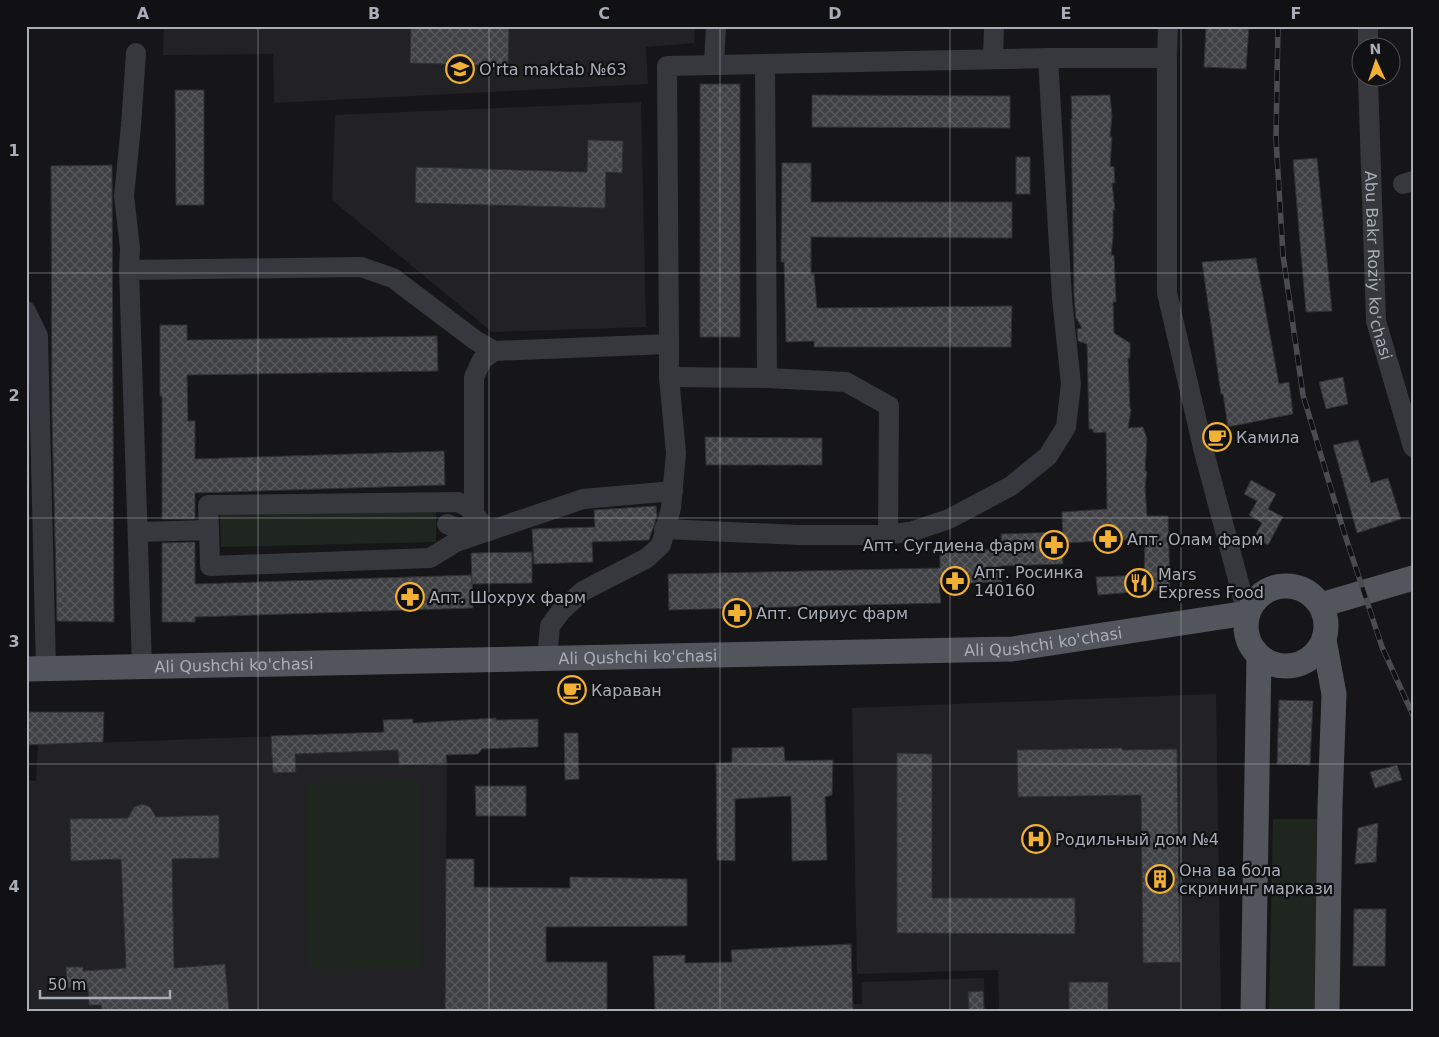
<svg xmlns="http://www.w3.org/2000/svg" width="1439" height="1037" font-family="'DejaVu Sans',sans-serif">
<defs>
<pattern id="building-cross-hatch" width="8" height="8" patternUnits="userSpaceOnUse" patternTransform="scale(1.25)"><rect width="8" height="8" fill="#404145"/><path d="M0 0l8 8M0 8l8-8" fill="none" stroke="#595a5e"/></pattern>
</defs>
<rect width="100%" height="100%" fill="#161618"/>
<g fill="#222225">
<polygon points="164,26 695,26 694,43 646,47 648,84 274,103 273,54 163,55"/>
<polygon points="641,102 646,327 492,332 332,200 335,115"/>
<polygon points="1216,694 1221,1011 999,1011 998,970 857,974 852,708"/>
<polygon points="384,732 384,751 398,750 399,765 447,763 445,1011 26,1011 26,780 36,781 38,745"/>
<polygon points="984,978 985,1011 689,1011 689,1008 862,1004 862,982"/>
</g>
<g fill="#1e261f">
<polygon points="436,511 436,542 221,547 220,515"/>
<polygon points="419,780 421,968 309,969 307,782"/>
<polygon points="1273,819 1318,819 1314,1011 1269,1011"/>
</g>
<g fill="url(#building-cross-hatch)" stroke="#303034">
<polygon points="411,26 509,26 508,66 410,63"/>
<polygon points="1206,26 1249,26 1246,69 1204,67"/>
<rect x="700" y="84" width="40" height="253"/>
<polygon points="175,90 204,90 204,205 176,205"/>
<polygon points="812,95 1010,96 1010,128 812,127"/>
<polygon points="1110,95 1112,116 1110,137 1112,137 1110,166 1114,167 1115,183 1112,183 1115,210 1113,210 1113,238 1111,255 1114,255 1116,302 1113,302 1114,333 1130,343 1130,358 1128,358 1130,408 1131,410 1128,428 1143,427 1147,439 1145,470 1147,472 1145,486 1147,516 1168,516 1170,589 1098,595 1096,577 1144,575 1145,539 1063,543 1062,512 1107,509 1106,432 1094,433 1092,429 1089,429 1087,344 1078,341 1077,329 1082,328 1076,318 1074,297 1071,119 1072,119 1071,96"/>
<polygon points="588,140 623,141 622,173 606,172 605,208 415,203 416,167 587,172"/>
<rect x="1016" y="157" width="14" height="37"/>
<polygon points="1317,158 1332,311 1306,312 1293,160"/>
<polygon points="782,163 811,163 811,202 1012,202 1012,238 811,237 811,274 814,274 817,308 1012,306 1011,347 814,347 814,341 786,342 784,262 781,262"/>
<polygon points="112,165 114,622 57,621 52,414 51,166"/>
<polygon points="1256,258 1279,384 1289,382 1293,414 1228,427 1223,394 1221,394 1202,262"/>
<polygon points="160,325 187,325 187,340 437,336 438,371 187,375 188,421 195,421 195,459 444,451 445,485 195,493 195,519 162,519 162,396 160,396"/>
<polygon points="1343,377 1348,404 1326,409 1319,382"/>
<polygon points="705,437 822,438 822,465 706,465"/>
<polygon points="1358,440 1371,483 1388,478 1401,519 1357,533 1333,445"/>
<polygon points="1251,480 1276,494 1268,509 1283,517 1268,545 1254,537 1262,523 1249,515 1257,501 1244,494"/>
<polygon points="656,506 657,516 649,540 592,542 593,562 534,564 532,529 595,527 594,510"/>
<polygon points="1062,532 1063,564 1001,566 1002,582 939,584 941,603 669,610 668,574 940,568 940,552 1002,549 1001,534"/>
<polygon points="195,542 195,584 472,575 473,608 195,617 195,622 162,622 162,543"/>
<polygon points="532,552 532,583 472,584 471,553"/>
<polygon points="1279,700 1313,701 1310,765 1277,764"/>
<polygon points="26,712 104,712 103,742 26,745"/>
<polygon points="496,718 496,720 538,719 538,747 482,749 478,754 446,755 447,763 399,765 398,750 295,754 296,772 273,773 271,736 384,732 383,720 413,719 413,723"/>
<polygon points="564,733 578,733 579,779 565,780"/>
<polygon points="784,747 785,761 833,760 832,795 825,797 827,860 792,861 791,796 735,799 735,861 717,860 716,763 732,762 732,748"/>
<polygon points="1122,748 1123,750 1177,749 1180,962 1143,963 1141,795 1018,797 1017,750"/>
<polygon points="897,753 932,754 932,898 1075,898 1075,934 897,933"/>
<polygon points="1397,765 1402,780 1375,788 1370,772"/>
<polygon points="475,786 526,786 526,816 476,816"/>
<polygon points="142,804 150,807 156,817 219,815 219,858 172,859 174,968 225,964 229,1010 102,1011 101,1005 89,1005 88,987 67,988 66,967 83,967 83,971 126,968 121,859 71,861 70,819 128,818 134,807"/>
<polygon points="1378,823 1376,862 1355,864 1358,828"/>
<polygon points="446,859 474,859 474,887 570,888 570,877 687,879 687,926 546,927 546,962 607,962 607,1011 445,1011"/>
<polygon points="1354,909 1386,909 1385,966 1353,966"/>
<polygon points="851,944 853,1011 655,1011 653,956 685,955 685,963 732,962 731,950"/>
<rect x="1069" y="982" width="39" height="29"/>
<polygon points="983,991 984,1011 969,1011 968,992"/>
</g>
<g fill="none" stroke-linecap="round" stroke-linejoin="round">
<g stroke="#37383d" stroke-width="20">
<polyline points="1168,26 1167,58 1167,293 1204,452 1247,613"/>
<polyline points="1368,48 1368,26"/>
<polyline points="993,59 994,26"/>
<polyline points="714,64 716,26"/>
<polyline points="765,65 767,378"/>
<path id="s1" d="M1368,78l8,243 37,126"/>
<polyline points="1403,184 1413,181"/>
<polyline points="129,270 130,248 124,196 131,126 136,53"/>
<polyline points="26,311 38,336 46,669"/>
<polyline points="669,377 767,378 846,382 889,406 888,535"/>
<polyline points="447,524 456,528 468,527 474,521 474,377 482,360 494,351"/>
<polyline points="664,529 799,535 888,535 913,531 949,519 1011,486 1048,456 1066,427 1071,384 1062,298 1048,58"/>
<polyline points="209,530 208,505 458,502 468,507 488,531"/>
<polyline points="138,532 209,530 210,566 430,558 456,542 583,499 673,491"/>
<polyline points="547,658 550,626 561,611 583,591 647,558 661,545 671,508 676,453 669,377 669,344"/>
<polyline points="142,667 129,270 361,267 393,278 475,340 494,351 669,344 667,66 1048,58 1167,58"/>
</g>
<g stroke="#53555c" stroke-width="25">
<circle cx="1286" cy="626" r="40"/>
<polyline points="1321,605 1413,578"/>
<polyline points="1324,640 1334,694 1330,805 1327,1011"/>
<path id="s2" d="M26,669l986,-20 235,-36"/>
<polyline points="1253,1011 1259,656"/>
</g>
<defs>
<polyline id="rail" points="1278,26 1276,139 1283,255 1303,395 1343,529 1382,647 1413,715"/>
</defs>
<use href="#rail" stroke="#4a4c52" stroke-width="5.5"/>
<use href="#rail" stroke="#111113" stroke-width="4" stroke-dasharray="11" stroke-linecap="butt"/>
</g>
<path fill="none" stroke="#a8adb8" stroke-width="1" stroke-opacity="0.55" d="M258,26v985M489,26v985M720,26v985M950,26v985M1181,26v985M26,273h1387M26,518h1387M26,764h1387"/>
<defs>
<symbol id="school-ring" viewBox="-11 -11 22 22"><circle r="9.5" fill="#111113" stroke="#f2b134" stroke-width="1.5"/><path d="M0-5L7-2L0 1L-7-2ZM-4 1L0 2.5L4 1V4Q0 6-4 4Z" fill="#f2b134"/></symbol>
<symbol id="cafe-ring" viewBox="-11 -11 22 22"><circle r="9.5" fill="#111113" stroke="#f2b134" stroke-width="1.5"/><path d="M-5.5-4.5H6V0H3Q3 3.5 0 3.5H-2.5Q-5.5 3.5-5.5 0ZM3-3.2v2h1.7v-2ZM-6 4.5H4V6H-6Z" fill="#f2b134"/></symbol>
<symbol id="pharmacy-ring" viewBox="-11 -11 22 22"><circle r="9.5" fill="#111113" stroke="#f2b134" stroke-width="1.5"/><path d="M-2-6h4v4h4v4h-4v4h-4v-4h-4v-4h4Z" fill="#f2b134"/></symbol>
<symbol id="restaurant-ring" viewBox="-11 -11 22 22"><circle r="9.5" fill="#111113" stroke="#f2b134" stroke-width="1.5"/><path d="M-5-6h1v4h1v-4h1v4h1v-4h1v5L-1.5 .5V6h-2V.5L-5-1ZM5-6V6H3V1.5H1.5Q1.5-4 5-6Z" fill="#f2b134"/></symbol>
<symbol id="hospital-ring" viewBox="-11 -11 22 22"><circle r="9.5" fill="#111113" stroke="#f2b134" stroke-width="1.5"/><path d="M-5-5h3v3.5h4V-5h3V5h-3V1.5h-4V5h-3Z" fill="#f2b134"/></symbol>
<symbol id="building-ring" viewBox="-11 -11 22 22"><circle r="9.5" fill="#111113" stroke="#f2b134" stroke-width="1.5"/><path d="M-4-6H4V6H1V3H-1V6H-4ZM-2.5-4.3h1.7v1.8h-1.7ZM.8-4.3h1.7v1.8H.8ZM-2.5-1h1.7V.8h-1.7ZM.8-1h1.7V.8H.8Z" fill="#f2b134"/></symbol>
</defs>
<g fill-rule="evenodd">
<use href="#school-ring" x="444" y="53" width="32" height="32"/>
<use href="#cafe-ring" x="1201" y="421" width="32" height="32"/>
<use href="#pharmacy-ring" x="1092" y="523" width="32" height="32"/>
<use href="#pharmacy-ring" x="1038" y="529" width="32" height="32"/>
<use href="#pharmacy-ring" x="939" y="565" width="32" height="32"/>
<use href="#restaurant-ring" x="1123" y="567" width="32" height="32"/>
<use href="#pharmacy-ring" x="394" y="581" width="32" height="32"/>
<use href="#pharmacy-ring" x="721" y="597" width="32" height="32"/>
<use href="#cafe-ring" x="556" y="674" width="32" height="32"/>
<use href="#hospital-ring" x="1020" y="823" width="32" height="32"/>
<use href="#building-ring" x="1144" y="863" width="32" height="32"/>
</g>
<g text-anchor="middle" stroke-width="4.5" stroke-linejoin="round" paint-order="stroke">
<g font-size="16" fill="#a8adb8" stroke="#111113" text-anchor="start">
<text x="479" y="75">O'rta maktab №63</text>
<text x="1236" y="443">Камила</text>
<text x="1127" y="545">Апт. Олам фарм</text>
<text x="1035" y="551" text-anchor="end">Апт. Сугдиена фарм</text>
<text x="974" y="578">Апт. Росинка<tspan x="974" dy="18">140160</tspan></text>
<text x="1158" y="580">Mars<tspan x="1158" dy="18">Express Food</tspan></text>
<text x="429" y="603">Апт. Шохрух фарм</text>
<text x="756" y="619">Апт. Сириус фарм</text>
<text x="591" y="696">Караван</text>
<text x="1055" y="845">Родильный дом №4</text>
<text x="1179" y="876">Она ва бола<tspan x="1179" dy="18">скрининг маркази</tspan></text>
</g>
<g font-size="16" fill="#a8adb8" stroke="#111113">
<text dy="6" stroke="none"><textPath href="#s1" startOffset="188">Abu Bakr Roziy ko'chasi</textPath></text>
<text dy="6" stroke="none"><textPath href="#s2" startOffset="1018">Ali Qushchi ko'chasi</textPath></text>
<text dy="6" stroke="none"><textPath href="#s2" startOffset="612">Ali Qushchi ko'chasi</textPath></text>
<text dy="6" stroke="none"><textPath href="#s2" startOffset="208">Ali Qushchi ko'chasi</textPath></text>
</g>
</g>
<rect width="1439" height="1037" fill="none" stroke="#111113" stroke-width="55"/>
<g transform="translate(1376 62) rotate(357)"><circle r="24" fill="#111113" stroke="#4d4f55"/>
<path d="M0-4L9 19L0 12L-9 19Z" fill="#f2b134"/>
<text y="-8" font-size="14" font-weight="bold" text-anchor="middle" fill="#a8adb8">N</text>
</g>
<path d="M40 990v8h130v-8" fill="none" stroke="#a8adb8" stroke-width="2.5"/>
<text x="48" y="990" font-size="15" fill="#a8adb8" stroke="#111113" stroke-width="4" paint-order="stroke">50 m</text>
<rect x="28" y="28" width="1384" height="982" fill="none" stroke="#a8adb8" stroke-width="2"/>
<g font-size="16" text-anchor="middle" font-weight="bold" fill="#a8adb8">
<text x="143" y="19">A</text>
<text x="374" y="19">B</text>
<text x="604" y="19">C</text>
<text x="835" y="19">D</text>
<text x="1066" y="19">E</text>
<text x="1296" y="19">F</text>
<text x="14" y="156">1</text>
<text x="14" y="401">2</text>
<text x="14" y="647">3</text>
<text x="14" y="892">4</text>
</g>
</svg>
